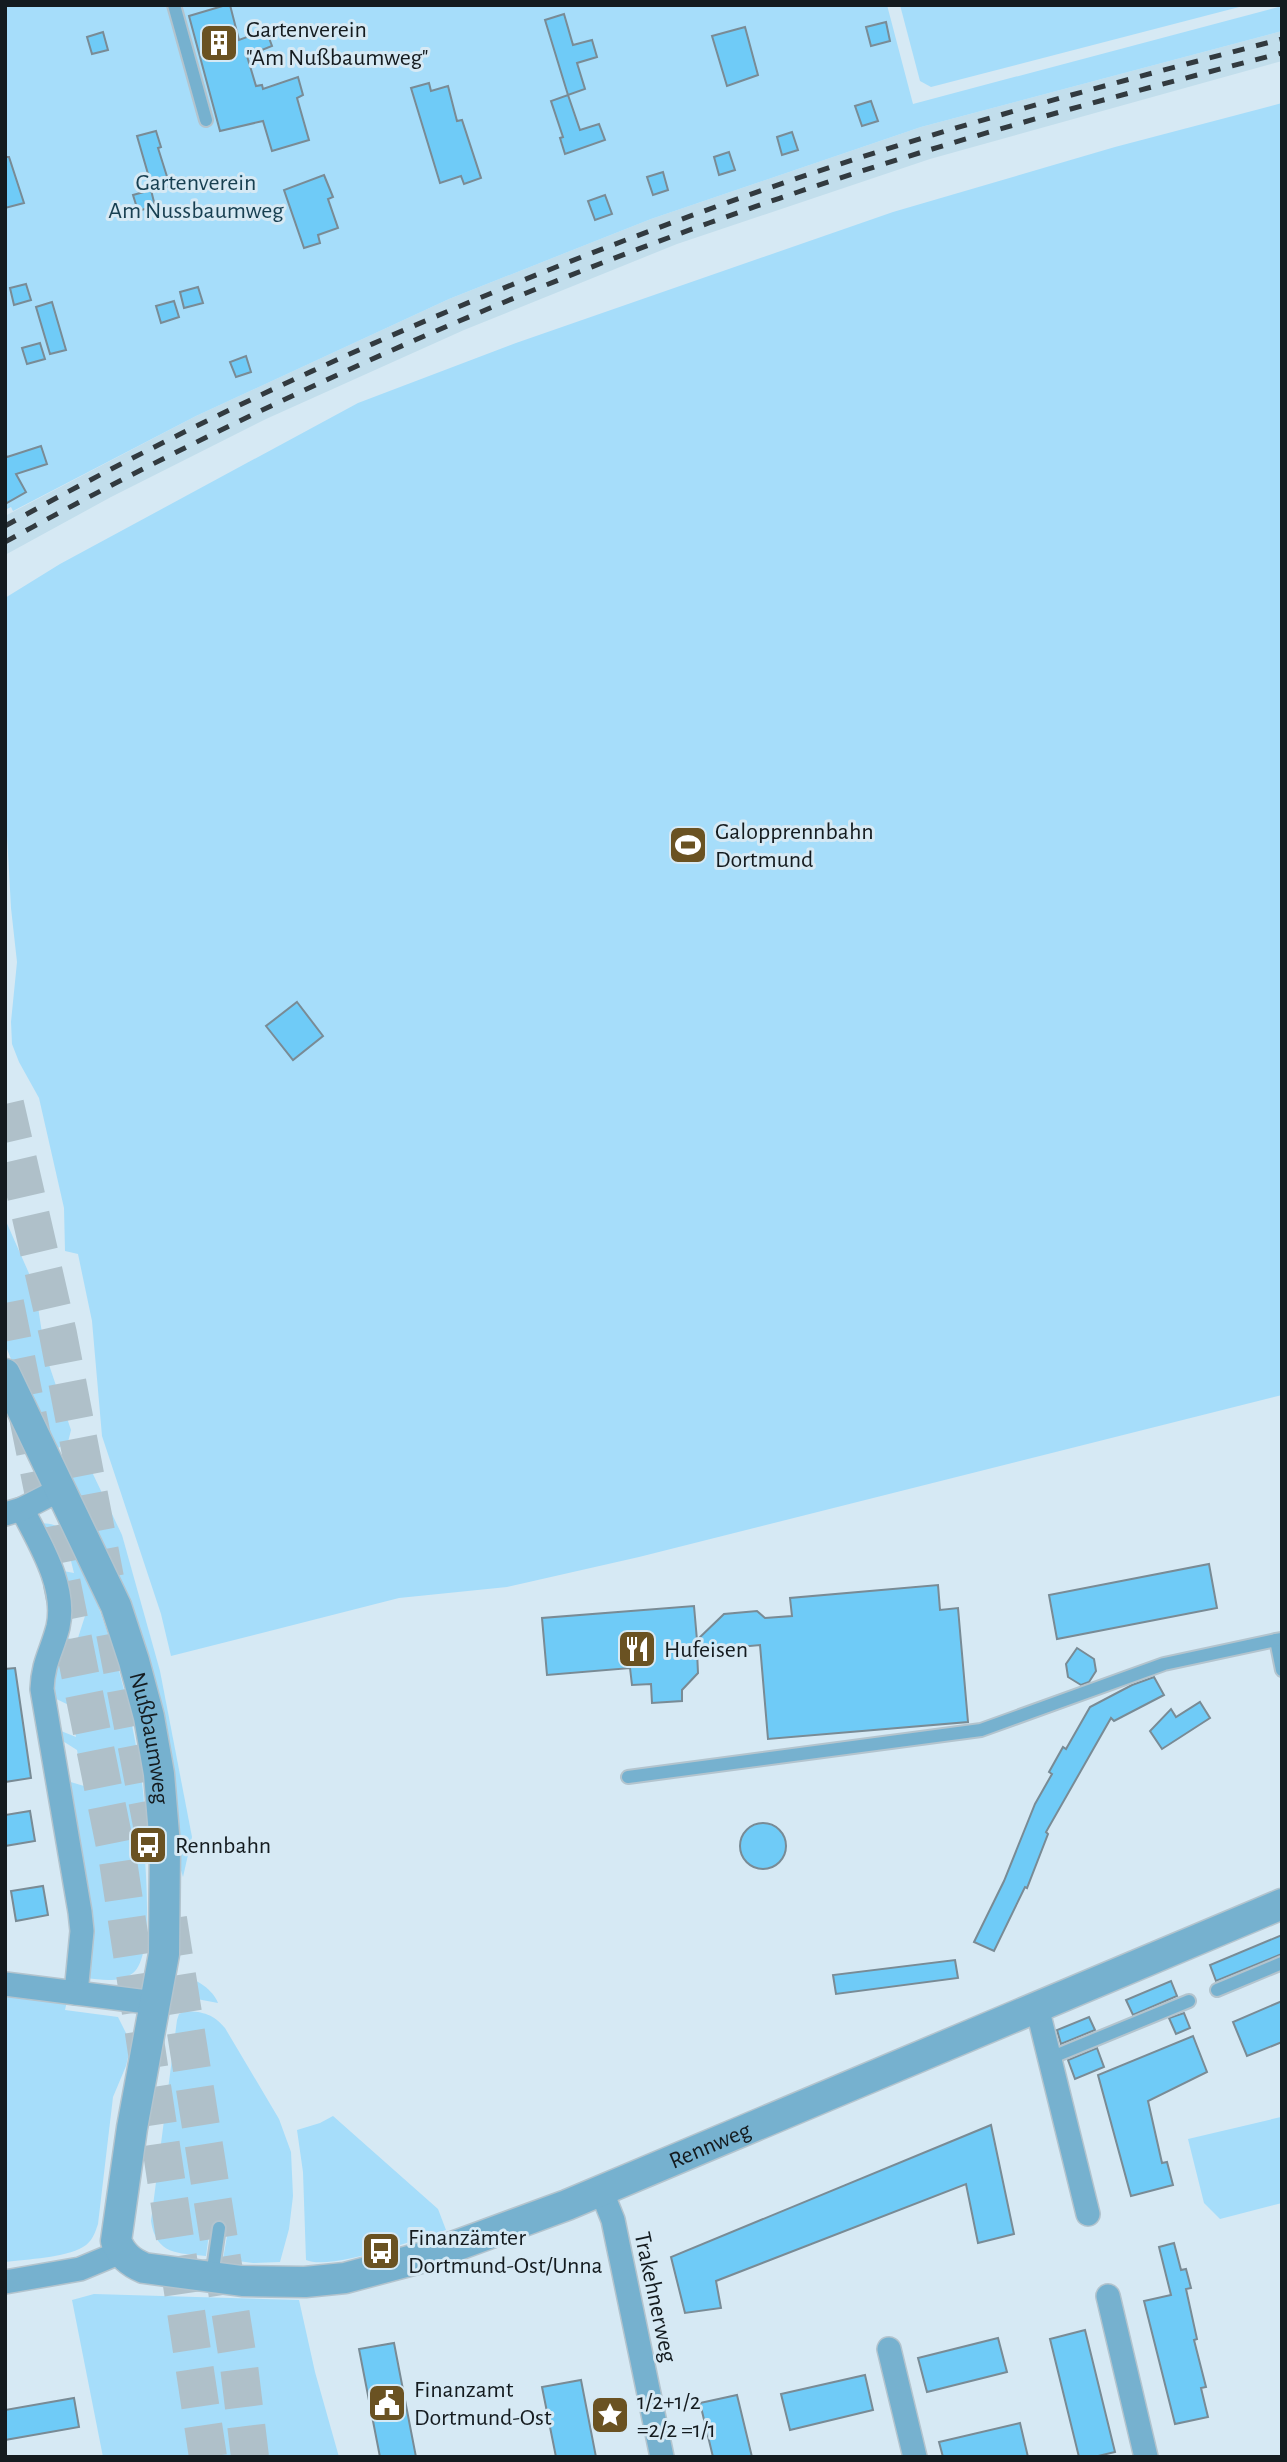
<svg xmlns="http://www.w3.org/2000/svg" width="1287" height="2462" font-family="'Alegreya Sans',sans-serif">
<rect width="100%" height="100%" fill="#d6e9f4"/>
<polygon fill="#c2deec" points="1282,31 1282,61 930,159 677,244 464,330 266,419 111,497 5,555 5,516 196,416 449,299 651,219 921,127"/>
<g fill="#a6ddfa">
<polygon points="5,5 887,5 913,104 1282,6 1282,31 921,127 651,219 449,299 196,416 13,511 11,507 5,510"/>
<polygon points="900,5 1247,5 931,87 920,81"/>
<polygon points="1282,103 1282,1395 639,1557 507,1587 399,1598 171,1656 161,1614 102,1436 92,1321 78,1254 65,1251 64,1208 39,1098 19,1062 12,1044 11,1022 17,962 11,908 5,798 5,598 60,564 358,403 516,343 893,212 1115,147"/>
<polygon points="5,1219 35,1287 45,1353 71,1430 68,1442 55,1450 13,1364 5,1344"/>
<polygon points="76,1449 82,1451 122,1535 160,1671 192,1837 183,1877 60,1461"/>
<path d="M35,1523c9,0 19,0 26,6 4,4 7,13 10,18 37,65 63,169 72,244 2,12 -1,24 0,37 1,29 13,126 -10,145 -12,10 -32,7 -46,5l-23,-198 20,6 -7,-36 -19,-12 -2,-9 20,8 -5,-31 -21,-10 12,-60 15,5 8,-25 -1,-18 -23,-16 -3,-12 16,3 -3,-12 -10,-16 -12,-4z"/>
<path d="M183,1977c13,1 30,13 35,26l-37,-7z"/>
<path d="M5,1994l62,7 -2,9 53,7 11,22v14l-3,13 -13,31 -15,127c-3,9 -6,18 -15,23 -19,11 -55,12 -78,15z"/>
<path d="M186,2011c18,1 27,3 39,17l54,91 12,33 2,44 -4,33 -9,33 -27,1 -30,-4 5,-29 -18,-3 -4,29c-28,-3 -50,-1 -55,-35l26,-201 2,-6z"/>
<path d="M333,2116l105,93 8,21c-28,9 -115,41 -140,30l-3,-88 -6,-42 23,-7z"/>
<polygon points="1281,2117 1282,2203 1220,2219 1204,2203 1188,2139"/>
<polygon points="94,2294 299,2300 315,2372 339,2457 103,2457 72,2300"/>
</g>
<g fill="#6fcbf7" stroke="#798b95" stroke-width="2">
<polygon points="226,5 230,5 239,40 266,30 272,46 247,56 256,86 262,85 263,89 298,77 303,95 297,98 309,140 272,151 263,121 220,131 189,16"/>
<polygon points="564,14 573,45 592,40 597,57 577,63 585,89 568,95 545,20"/>
<polygon points="886,22 890,41 871,46 866,27"/>
<polygon points="745,27 758,75 727,86 712,36"/>
<polygon points="103,32 108,50 92,54 87,37"/>
<polygon points="429,83 431,91 448,86 457,121 462,120 481,178 464,184 461,176 440,183 411,88"/>
<polygon points="568,95 580,130 599,124 605,140 565,154 560,138 563,137 551,101"/>
<polygon points="871,101 878,121 862,126 855,106"/>
<polygon points="156,131 161,147 158,148 170,186 153,191 137,136"/>
<polygon points="792,132 798,150 782,155 777,137"/>
<polygon points="729,152 735,170 719,175 714,157"/>
<polygon points="5,157 9,157 24,203 5,208"/>
<polygon points="663,172 668,190 653,195 647,177"/>
<polygon points="324,175 333,197 328,199 338,228 318,235 320,243 304,248 284,190"/>
<polygon points="151,190 155,206 138,211 133,195"/>
<polygon points="605,195 612,214 595,220 588,201"/>
<polygon points="26,284 31,300 14,305 10,288"/>
<polygon points="198,287 203,303 184,308 180,292"/>
<polygon points="174,301 179,317 161,323 156,306"/>
<polygon points="52,302 66,350 50,354 36,307"/>
<polygon points="40,343 45,359 27,364 22,348"/>
<polygon points="246,356 251,372 236,377 230,362"/>
<polygon points="41,446 47,464 16,474 26,492 5,504 5,454 7,457"/>
<polygon points="297,1002 323,1036 293,1060 266,1026"/>
<polygon points="1209,1564 1217,1608 1057,1639 1049,1595"/>
<polygon points="938,1585 940,1610 958,1608 968,1722 768,1739 760,1645 697,1651 698,1673 682,1690 682,1701 652,1703 651,1684 632,1685 630,1668 547,1675 542,1618 694,1606 697,1640 724,1614 757,1611 765,1618 792,1616 790,1598"/>
<polygon points="1077,1648 1094,1659 1096,1671 1089,1682 1081,1685 1068,1677 1066,1664"/>
<polygon points="15,1668 31,1778 5,1782 5,1669"/>
<polygon points="1154,1677 1164,1695 1114,1721 1111,1718 1046,1832 1048,1834 1027,1888 1025,1887 994,1951 974,1942 1004,1881 1035,1804 1052,1774 1049,1772 1063,1747 1066,1749 1090,1707 1132,1685"/>
<polygon points="1200,1702 1210,1718 1162,1749 1150,1731 1171,1709 1176,1717"/>
<polygon points="30,1811 35,1841 5,1846 5,1815"/>
<circle cx="763" cy="1846" r="23"/>
<polygon points="43,1886 48,1915 16,1921 11,1891"/>
<polygon points="1282,1935 1282,1954 1216,1981 1210,1965"/>
<polygon points="955,1960 958,1978 836,1994 833,1975"/>
<polygon points="1171,1981 1177,1996 1133,2015 1126,2000"/>
<polygon points="1282,2001 1282,2042 1247,2056 1233,2022"/>
<polygon points="1184,2013 1190,2028 1176,2034 1169,2018"/>
<polygon points="1089,2017 1095,2030 1061,2044 1057,2030"/>
<polygon points="1193,2036 1207,2072 1148,2101 1162,2163 1167,2162 1173,2185 1131,2196 1098,2075"/>
<polygon points="1097,2048 1104,2067 1075,2079 1068,2060"/>
<polygon points="991,2125 1014,2234 978,2243 966,2184 716,2281 721,2308 685,2313 671,2257"/>
<polygon points="1174,2243 1181,2270 1186,2269 1191,2288 1186,2289 1197,2339 1194,2340 1206,2387 1201,2388 1208,2417 1175,2424 1144,2301 1171,2295 1159,2247"/>
<polygon points="1085,2330 1115,2452 1094,2457 1079,2457 1050,2339"/>
<polygon points="998,2338 1007,2372 927,2392 918,2358"/>
<polygon points="394,2343 416,2457 380,2457 359,2349"/>
<polygon points="865,2375 873,2410 790,2430 781,2394"/>
<polygon points="581,2380 596,2457 556,2457 542,2387"/>
<polygon points="737,2395 752,2457 713,2457 700,2403"/>
<polygon points="74,2398 79,2427 5,2440 5,2410"/>
<polygon points="1020,2423 1028,2457 943,2457 939,2442"/>
</g>
<g fill="none" stroke-linecap="round" stroke-linejoin="round">
<g stroke="#afc0c9" stroke-width="38" stroke-dasharray="38 19" stroke-linecap="butt">
<polyline points="5,1104 58,1334 105,1578"/>
<polyline points="5,1303 118,1861 208,2457"/>
<polyline points="115,1633 156,1846"/>
<polyline points="168,1919 239,2366 250,2457"/>
</g>
<defs>
<g id="service">
<polyline points="174,5 206,120"/>
<polyline points="1282,1639 1276,1640 1282,1670"/>
<polyline points="628,1777 981,1730 1164,1664 1276,1640"/>
<polyline points="1217,1990 1282,1963"/>
<polyline points="1050,2058 1189,2001"/>
<polyline points="212,2276 219,2228"/>
</g>
<g id="minor">
<path d="M22,1509c17,34 45,77 36,118 -6,24 -15,35 -16,62l38,223 2,19 -6,62"/>
<polyline points="5,1514 22,1509 61,1489"/>
<polyline points="5,1984 155,2003"/>
<polyline points="1037,2007 1088,2214"/>
<polyline points="601,2190 613,2220 662,2457"/>
<polyline points="5,2282 80,2269 121,2252"/>
<polyline points="1108,2296 1146,2457"/>
<polyline points="889,2349 915,2457"/>
</g>
<g id="tertiary">
<path id="s1" d="M5,1374l111,232 18,55 15,56 10,57 6,72 -1,108 -32,174 -16,113c6,14 14,21 28,27l98,13 63,1 40,-4 83,-22 139,-51 715,-301"/>
</g>
</defs>
<use href="#service" stroke="#b3c4ce" stroke-width="16"/>
<use href="#minor" stroke="#b3c4ce" stroke-width="26"/>
<use href="#tertiary" stroke="#b3c4ce" stroke-width="33"/>
<use href="#service" stroke="#76b1cf" stroke-width="12"/>
<use href="#minor" stroke="#76b1cf" stroke-width="23"/>
<use href="#tertiary" stroke="#76b1cf" stroke-width="30"/>
<g stroke="#323a3f" stroke-width="5" stroke-dasharray="12 12" stroke-linecap="butt">
<path d="M5,526c251,-139 516,-253 787,-346 161,-55 325,-98 490,-141"/>
<path d="M5,542c254,-139 519,-258 793,-350 159,-54 321,-97 484,-139"/>
</g>
</g>
<defs>
<symbol id="building-square" viewBox="-11 -11 22 22"><rect x="-9" y="-9" width="18" height="18" rx="4" fill="#6a5222" stroke="#d6e9f4"/><path d="M-4-6H4V6H1V3H-1V6H-4ZM-2.5-4.3h1.7v1.8h-1.7ZM.8-4.3h1.7v1.8H.8ZM-2.5-1h1.7V.8h-1.7ZM.8-1h1.7V.8H.8Z" fill="#fff"/></symbol>
<symbol id="stadium-square" viewBox="-11 -11 22 22"><rect x="-9" y="-9" width="18" height="18" rx="4" fill="#6a5222" stroke="#d6e9f4"/><path d="M0-5a6.5 5 0 1 0 0 10a6.5 5 0 1 0 0-10ZM-3.5-1.8h7v3.6h-7Z" fill="#fff"/></symbol>
<symbol id="restaurant-square" viewBox="-11 -11 22 22"><rect x="-9" y="-9" width="18" height="18" rx="4" fill="#6a5222" stroke="#d6e9f4"/><path d="M-5-6h1v4h1v-4h1v4h1v-4h1v5L-1.5 .5V6h-2V.5L-5-1ZM5-6V6H3V1.5H1.5Q1.5-4 5-6Z" fill="#fff"/></symbol>
<symbol id="bus-square" viewBox="-11 -11 22 22"><rect x="-9" y="-9" width="18" height="18" rx="4" fill="#6a5222" stroke="#d6e9f4"/><path d="M-5-6H5V4H4V6H2V4H-2V6H-4V4H-5ZM-3.5-4V0h7V-4ZM-3.5 1.2v1.5H-2V1.2ZM2 1.2v1.5H3.5V1.2Z" fill="#fff"/></symbol>
<symbol id="civic-square" viewBox="-11 -11 22 22"><rect x="-9" y="-9" width="18" height="18" rx="4" fill="#6a5222" stroke="#d6e9f4"/><path d="M-.6-6.5H3V-4.5H.6V-3L4-1V1h2V6H-6V1h2V-1L-.6-3ZM-1.2 2.5V6h2.4V2.5Z" fill="#fff"/></symbol>
<symbol id="sight-square" viewBox="-11 -11 22 22"><rect x="-9" y="-9" width="18" height="18" rx="4" fill="#6a5222" stroke="#d6e9f4"/><path d="M0-6L1.8-2.2L6-1.7L2.9 1.2L3.7 5.4L0 3.3L-3.7 5.4L-2.9 1.2L-6-1.7L-1.8-2.2Z" fill="#fff"/></symbol>
</defs>
<g fill-rule="evenodd">
<use href="#building-square" x="197" y="21" width="44" height="44"/>
<use href="#stadium-square" x="666" y="823" width="44" height="44"/>
<use href="#restaurant-square" x="615" y="1627" width="44" height="44"/>
<use href="#bus-square" x="126" y="1823" width="44" height="44"/>
<use href="#bus-square" x="359" y="2229" width="44" height="44"/>
<use href="#civic-square" x="365" y="2381" width="44" height="44"/>
<use href="#sight-square" x="588" y="2393" width="44" height="44"/>
</g>
<g text-anchor="middle" stroke-width="6" stroke-linejoin="round" paint-order="stroke">
<g font-size="24" fill="#141b1f" stroke="#d6e9f4" text-anchor="start">
<text x="246" y="37">Gartenverein<tspan x="246" dy="28">"Am Nußbaumweg"</tspan></text>
<text x="715" y="839">Galopprennbahn<tspan x="715" dy="28">Dortmund</tspan></text>
<text x="664" y="1657">Hufeisen</text>
<text x="175" y="1853">Rennbahn</text>
<text x="408" y="2245">Finanzämter<tspan x="408" dy="28">Dortmund-Ost/Unna</tspan></text>
<text x="414" y="2397">Finanzamt<tspan x="414" dy="28">Dortmund-Ost</tspan></text>
<text x="637" y="2409">1/2+1/2<tspan x="637" dy="28">=2/2 =1/1</tspan></text>
</g>
<g font-size="24" fill="#173f51" stroke="#d6e9f4">
<text x="196" y="190">Gartenverein<tspan x="196" dy="28">Am Nussbaumweg</tspan></text>
</g>
<g font-size="24" fill="#141b1f" stroke="#d6e9f4">
<text dy="8" stroke="none"><textPath href="#s1" startOffset="394">Nußbaumweg</textPath></text>
<text dy="8" stroke="none"><textPath href="#s1" startOffset="1533">Rennweg</textPath></text>
<text transform="translate(656 2297) rotate(78)" y="8">Trakehnerweg</text>
</g>
</g>
<rect width="1287" height="2462" fill="none" stroke="#141b1f" stroke-width="14"/>
</svg>
